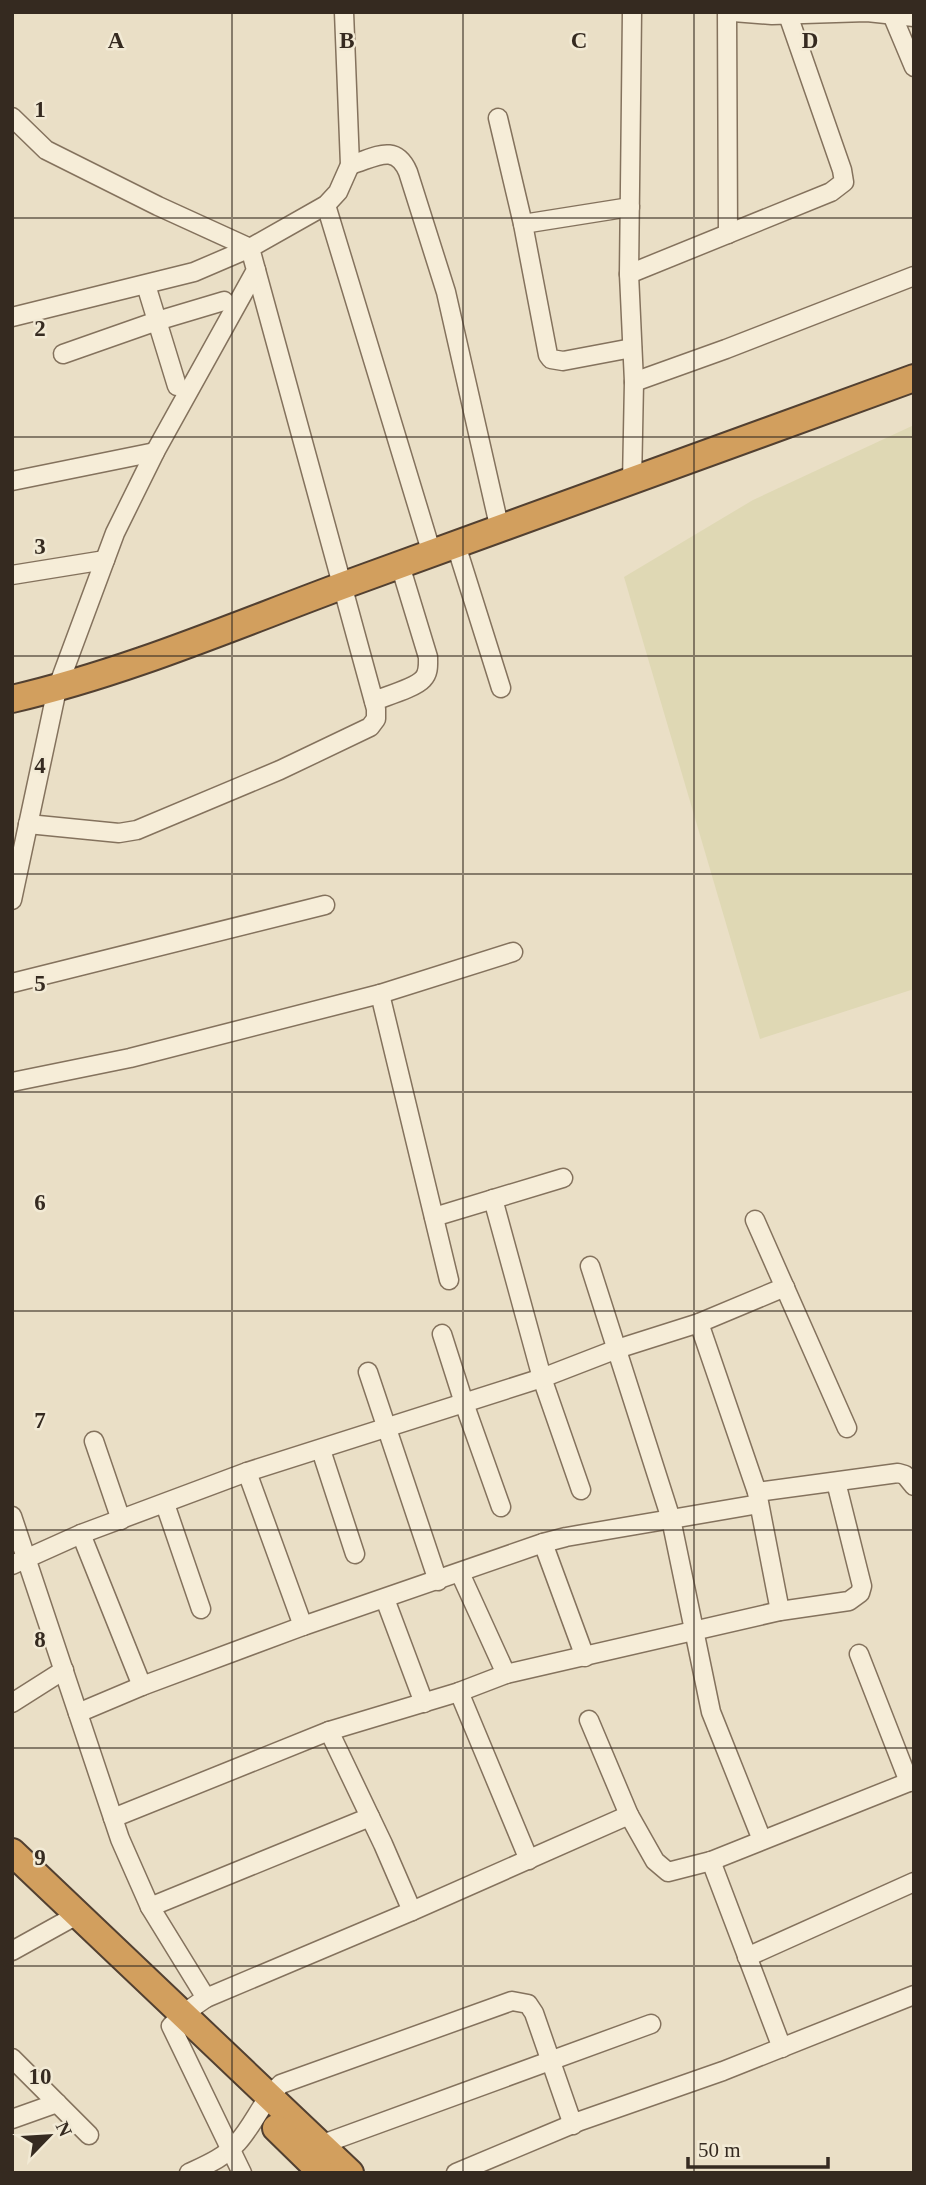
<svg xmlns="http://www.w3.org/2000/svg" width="926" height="2185" font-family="Georgia,serif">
<rect width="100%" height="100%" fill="#eadfc6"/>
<polygon fill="#dfd8b4" points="914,425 914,989 760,1039 624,577 753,500"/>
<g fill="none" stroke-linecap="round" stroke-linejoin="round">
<defs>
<g id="minor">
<polyline points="727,12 728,234"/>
<polyline points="733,12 772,15 867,12 914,17"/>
<polyline points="893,17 914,67"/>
<polyline points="12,117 46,150 158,206 250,248"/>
<polyline points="498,118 523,224 548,355 551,359 563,361 632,348"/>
<path d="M350,165c25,-7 45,-23 58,7l38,120 54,238"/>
<polyline points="326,205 432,554"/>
<polyline points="523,224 630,207"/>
<polyline points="629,274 831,192 844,182 842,170 788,15"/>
<polyline points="146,285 177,386"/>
<polyline points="12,317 194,272 250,248"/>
<polyline points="63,354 157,321 224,301"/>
<polyline points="634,382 726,349 914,276"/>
<polyline points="12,481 155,452"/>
<polyline points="632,483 634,382 629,274 632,12"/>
<polyline points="456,545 501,688"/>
<polyline points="12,575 105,560"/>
<path d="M374,701c12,-5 41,-13 49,-22 6,-6 5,-14 5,-22l-28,-92"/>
<polyline points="28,824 119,833 137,830 280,770 370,727 376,719 376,709 256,270"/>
<polyline points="12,900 57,689 115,533 155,452 256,270 250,248 326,205 338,192 350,165 344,12"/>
<polyline points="12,983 325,905"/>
<polyline points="380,994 449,1280"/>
<polyline points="12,1082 130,1058 380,994 513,952"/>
<polyline points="493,1199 542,1378 581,1490"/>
<polyline points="434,1217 563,1178"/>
<polyline points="755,1220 847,1428"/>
<polyline points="590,1266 671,1519 711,1712 762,1840"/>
<polyline points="699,1323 757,1492 780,1611"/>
<polyline points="442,1334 464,1403 501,1507"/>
<polyline points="368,1372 438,1581"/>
<polyline points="94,1441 121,1520"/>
<polyline points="321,1450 355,1554"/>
<polyline points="247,1472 303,1626"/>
<polyline points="757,1492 898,1473 905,1475 914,1486"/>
<polyline points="165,1504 201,1609"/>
<polyline points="12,1516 120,1839 150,1907 206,1998"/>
<polyline points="81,1534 142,1686"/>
<polyline points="543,1543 585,1657"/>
<polyline points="12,1565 81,1534 247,1472 542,1378 617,1349 699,1323 785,1287"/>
<polyline points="460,1573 506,1674"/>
<polyline points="385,1599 424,1703"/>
<polyline points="859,1654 909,1782"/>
<polyline points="459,1692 529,1860"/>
<polyline points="12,1703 64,1670"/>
<polyline points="78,1713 142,1686 303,1626 543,1543 566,1537 759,1504"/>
<polyline points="589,1720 629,1815"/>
<polyline points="329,1731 383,1844 412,1911"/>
<polyline points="113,1818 329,1731 459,1692 506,1674 780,1611 849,1601 860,1593 862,1586 836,1482"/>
<polyline points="711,1861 782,2048"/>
<polyline points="150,1907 370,1817"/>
<polyline points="12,1951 77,1915"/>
<polyline points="747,1957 914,1882"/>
<polyline points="12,2058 89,2135"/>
<polyline points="12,2119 57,2103"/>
<polyline points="320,2145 651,2024"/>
<path d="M189,2173c17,-8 36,-16 48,-30 17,-18 25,-43 44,-59l231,-83 16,3 6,9 39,112"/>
<polyline points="242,2173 171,2026 183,2014 206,1998 412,1911 629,1815 655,1861 668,1872 711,1861 914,1780"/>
<polyline points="456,2173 580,2121 723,2071 914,1995"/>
</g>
<g id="highway">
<path d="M12,699c116,-27 224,-74 335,-115 189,-68 378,-137 567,-206"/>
<polyline points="12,1852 350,2173"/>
<polyline points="276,2128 322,2173"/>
</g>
</defs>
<use href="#minor" stroke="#84725d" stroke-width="21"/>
<use href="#highway" stroke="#524031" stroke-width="30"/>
<use href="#minor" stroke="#f6edd8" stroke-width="18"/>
<use href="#highway" stroke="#d29f5e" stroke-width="26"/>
</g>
<path fill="none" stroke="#352a20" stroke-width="2" stroke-opacity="0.55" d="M232,12v2161M463,12v2161M694,12v2161M12,218h902M12,437h902M12,656h902M12,874h902M12,1092h902M12,1311h902M12,1530h902M12,1748h902M12,1966h902"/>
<g font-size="23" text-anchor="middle" font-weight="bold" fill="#352a20" stroke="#f2ead5" stroke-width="5" stroke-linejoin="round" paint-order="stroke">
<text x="116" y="48">A</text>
<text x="347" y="48">B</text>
<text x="579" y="48">C</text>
<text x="810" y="48">D</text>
<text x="40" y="117">1</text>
<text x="40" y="336">2</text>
<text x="40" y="554">3</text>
<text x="40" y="773">4</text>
<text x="40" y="991">5</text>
<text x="40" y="1210">6</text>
<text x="40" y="1428">7</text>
<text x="40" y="1647">8</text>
<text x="40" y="1865">9</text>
<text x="40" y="2084">10</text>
</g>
<rect width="926" height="2185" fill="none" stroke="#352a20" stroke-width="28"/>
<g transform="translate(49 2136) rotate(65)" stroke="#f2ead5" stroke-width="5" paint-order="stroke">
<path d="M0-5L12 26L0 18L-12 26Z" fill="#352a20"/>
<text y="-10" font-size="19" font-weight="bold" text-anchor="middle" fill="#352a20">N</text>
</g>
<path d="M688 2157v10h140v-10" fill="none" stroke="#352a20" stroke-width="3.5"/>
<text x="698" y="2157" font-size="21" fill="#352a20" stroke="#f2ead5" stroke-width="5" paint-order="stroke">50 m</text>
</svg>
